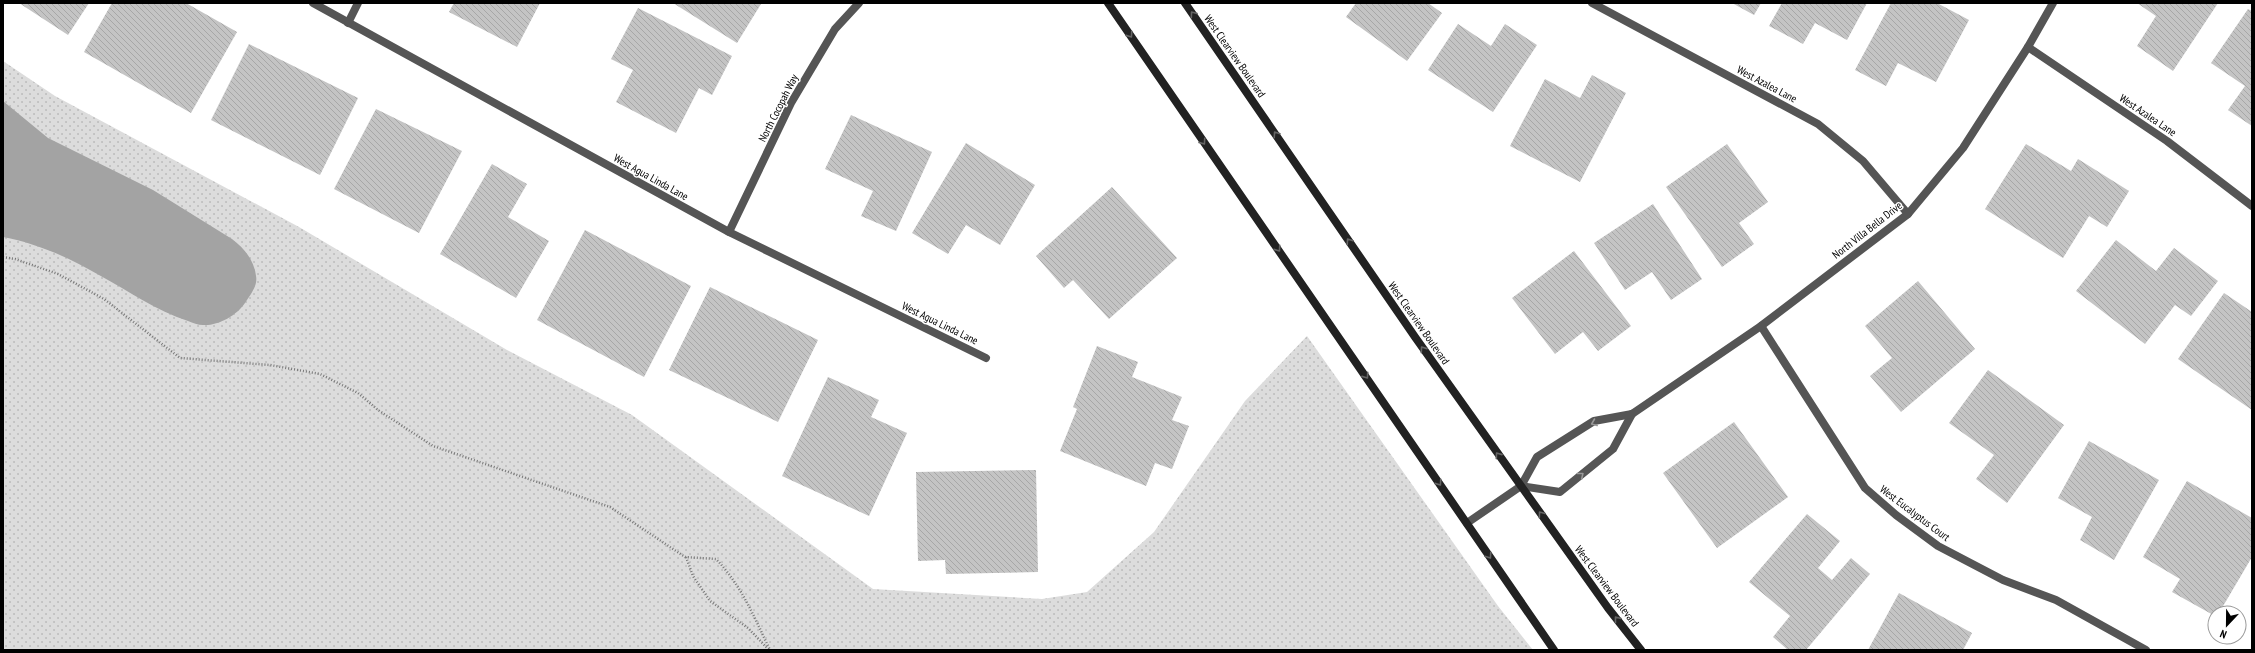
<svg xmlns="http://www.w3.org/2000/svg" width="2255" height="653" font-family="'PT Sans Narrow',sans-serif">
<defs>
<pattern id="green-dots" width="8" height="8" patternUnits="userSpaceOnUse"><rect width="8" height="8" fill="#dcdcdc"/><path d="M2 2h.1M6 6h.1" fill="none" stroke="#bbb" stroke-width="1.8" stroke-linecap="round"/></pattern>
<pattern id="building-back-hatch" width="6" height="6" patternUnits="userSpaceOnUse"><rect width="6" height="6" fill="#c4c4c4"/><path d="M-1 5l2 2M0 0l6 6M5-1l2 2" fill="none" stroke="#a7a7a7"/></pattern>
</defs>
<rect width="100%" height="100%" fill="#fff"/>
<polygon fill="url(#green-dots)" points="3,61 55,96 299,227 507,350 632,415 873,589 1042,599 1087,592 1154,532 1245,401 1307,336 1498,606 1533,650 3,650"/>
<path fill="#a3a3a3" d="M3,101l45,37 105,52 79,49c13,10 22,21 24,37 2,10 -6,19 -11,27 -9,13 -27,23 -42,22 -5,0 -10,-2 -15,-4 -32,-10 -59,-30 -89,-46 -29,-17 -63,-32 -96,-38z"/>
<g fill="url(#building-back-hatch)">
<polygon points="19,3 89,3 68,35"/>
<polygon points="112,3 186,3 237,32 191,113 84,52"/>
<polygon points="454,3 540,3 517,47 449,12"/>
<polygon points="673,3 760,3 761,4 737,43"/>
<polygon points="1356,3 1428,3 1442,13 1407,61 1346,17"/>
<polygon points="1732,3 1761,3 1754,15"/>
<polygon points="1782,3 1867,3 1847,40 1815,23 1803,44 1769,26"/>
<polygon points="1891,3 1937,3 1969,20 1936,82 1898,63 1886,86 1855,70"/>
<polygon points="2137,3 2218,3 2173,71 2137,46 2156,16"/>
<polygon points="638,8 732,56 712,95 699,88 676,133 616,102 633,70 611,59"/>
<polygon points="2248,9 2252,11 2252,126 2228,110 2245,86 2211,63"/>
<polygon points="1458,24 1491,46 1505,24 1537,45 1493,112 1428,70"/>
<polygon points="249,44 358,98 320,175 211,120"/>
<polygon points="1592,75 1626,93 1580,182 1510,146 1545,79 1580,98"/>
<polygon points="376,109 462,151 419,233 334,189"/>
<polygon points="851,115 932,152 896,231 861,216 873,191 825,169"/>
<polygon points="966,143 1035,185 1000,245 966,225 948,254 912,233"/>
<polygon points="1727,144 1768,202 1739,223 1754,244 1722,267 1666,187"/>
<polygon points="2026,144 2071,171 2078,159 2129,191 2107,227 2089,216 2063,258 1985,209"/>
<polygon points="492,164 527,184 508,217 549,241 516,298 440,254"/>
<polygon points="1112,187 1177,258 1109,319 1073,280 1064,288 1036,256"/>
<polygon points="1653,204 1702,279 1671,300 1652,272 1625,290 1594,243"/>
<polygon points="585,230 691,286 644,377 537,320"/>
<polygon points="2116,240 2156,271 2174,248 2218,281 2191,316 2175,305 2145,344 2076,291"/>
<polygon points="1574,251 1631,326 1598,351 1583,332 1555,354 1512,298"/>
<polygon points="1918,281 1975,349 1901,412 1870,376 1892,358 1865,326"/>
<polygon points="710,287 818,340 778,422 669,370"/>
<polygon points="2224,293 2252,312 2252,410 2178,359"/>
<polygon points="1097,346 1138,362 1132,377 1182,397 1172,420 1189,426 1172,469 1155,463 1146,486 1060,451 1077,409 1073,407"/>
<polygon points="1988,370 2064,425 2007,503 1976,479 1994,455 1949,423"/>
<polygon points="828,377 879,400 871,417 907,433 869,516 782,476"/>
<polygon points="1734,422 1788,497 1717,548 1663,473"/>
<polygon points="2089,441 2159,480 2114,560 2080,540 2092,517 2058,498"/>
<polygon points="1036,470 1038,572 946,574 945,560 918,561 916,472"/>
<polygon points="2187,481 2252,518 2252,557 2219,613 2215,613 2215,616 2172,592 2180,579 2143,557"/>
<polygon points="1807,514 1840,541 1818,568 1832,580 1851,558 1870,574 1806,650 1788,650 1773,637 1790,616 1749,582"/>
<polygon points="1899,593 1972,633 1963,650 1868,650"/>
</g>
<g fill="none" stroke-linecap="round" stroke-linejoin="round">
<g stroke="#777" stroke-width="2.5" stroke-dasharray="1 2" stroke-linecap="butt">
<path d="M3,257l12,2 43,15 46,25 76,59 90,7 50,9 38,19 20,17 55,36 177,61 75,50 31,2c26,27 38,58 54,91"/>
<polyline points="686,557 693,576 710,601 748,628 769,650"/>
</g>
<g stroke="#555" stroke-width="8">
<polyline points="313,3 729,232 986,358"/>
<polyline points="1592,3 1818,124 1863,161 1908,214"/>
<polyline points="348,23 358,3"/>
<polyline points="2028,47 2167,141 2252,206"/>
<polyline points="729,232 791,103 835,29 859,3"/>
<polyline points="1761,326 1865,488 1896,515 1938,546 2003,580 2056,600 2146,650"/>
<polyline points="1521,486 1560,492 1613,449 1632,414"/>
<polyline points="1467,523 1521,486 1537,457 1594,421 1632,414 1761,326 1908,214 1963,148 2028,47 2053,3"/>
</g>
<g stroke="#222" stroke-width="8">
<polyline points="1108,3 1554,650"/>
<polyline points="1185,3 1415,337 1608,608 1641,650"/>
</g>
</g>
<defs><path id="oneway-chevron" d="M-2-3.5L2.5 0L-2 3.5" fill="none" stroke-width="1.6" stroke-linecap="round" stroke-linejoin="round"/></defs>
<g stroke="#646464">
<use href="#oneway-chevron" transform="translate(1193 14) rotate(-126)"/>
<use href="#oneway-chevron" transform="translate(1130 35) rotate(55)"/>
<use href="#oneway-chevron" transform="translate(1276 134) rotate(-124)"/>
<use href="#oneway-chevron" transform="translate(1203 142) rotate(55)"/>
<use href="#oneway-chevron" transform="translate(1349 241) rotate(-124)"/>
<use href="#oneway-chevron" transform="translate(1278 249) rotate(55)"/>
<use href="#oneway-chevron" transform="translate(1423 349) rotate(-125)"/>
<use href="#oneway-chevron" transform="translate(1366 376) rotate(55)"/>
<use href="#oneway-chevron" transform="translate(1498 455) rotate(-125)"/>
<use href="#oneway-chevron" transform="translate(1439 483) rotate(55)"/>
<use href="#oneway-chevron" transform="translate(1541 514) rotate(-126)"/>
<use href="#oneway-chevron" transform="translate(1489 556) rotate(56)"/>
<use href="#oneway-chevron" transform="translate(1617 619) rotate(-128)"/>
</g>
<g stroke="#999">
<use href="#oneway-chevron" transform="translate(1594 423) rotate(158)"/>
<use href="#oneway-chevron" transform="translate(1581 475) rotate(-39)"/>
</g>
<g text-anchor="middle" stroke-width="3" stroke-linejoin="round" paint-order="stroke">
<g font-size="11" fill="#000" stroke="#fff">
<text transform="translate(1235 56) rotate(55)" y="4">West Clearview Boulevard</text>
<text transform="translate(1767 84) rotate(28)" y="4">West Azalea Lane</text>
<text transform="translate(778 108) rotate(-63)" y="4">North Cocopah Way</text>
<text transform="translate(2148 115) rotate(34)" y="4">West Azalea Lane</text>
<text transform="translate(651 177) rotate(29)" y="4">West Agua Linda Lane</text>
<text transform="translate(1867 230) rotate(-38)" y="4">North Villa Bella Drive</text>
<text transform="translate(940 323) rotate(26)" y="4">West Agua Linda Lane</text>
<text transform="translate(1419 323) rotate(55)" y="4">West Clearview Boulevard</text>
<text transform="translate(1915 513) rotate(37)" y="4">West Eucalyptus Court</text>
<text transform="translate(1607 586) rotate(53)" y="4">West Clearview Boulevard</text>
</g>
</g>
<rect width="2255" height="653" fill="none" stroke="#000000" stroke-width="8"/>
<g transform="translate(2227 625) rotate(202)"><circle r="19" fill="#ffffff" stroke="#999999"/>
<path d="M0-3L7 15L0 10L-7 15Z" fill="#000000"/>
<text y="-6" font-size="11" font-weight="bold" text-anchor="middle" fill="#000000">N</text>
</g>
</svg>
